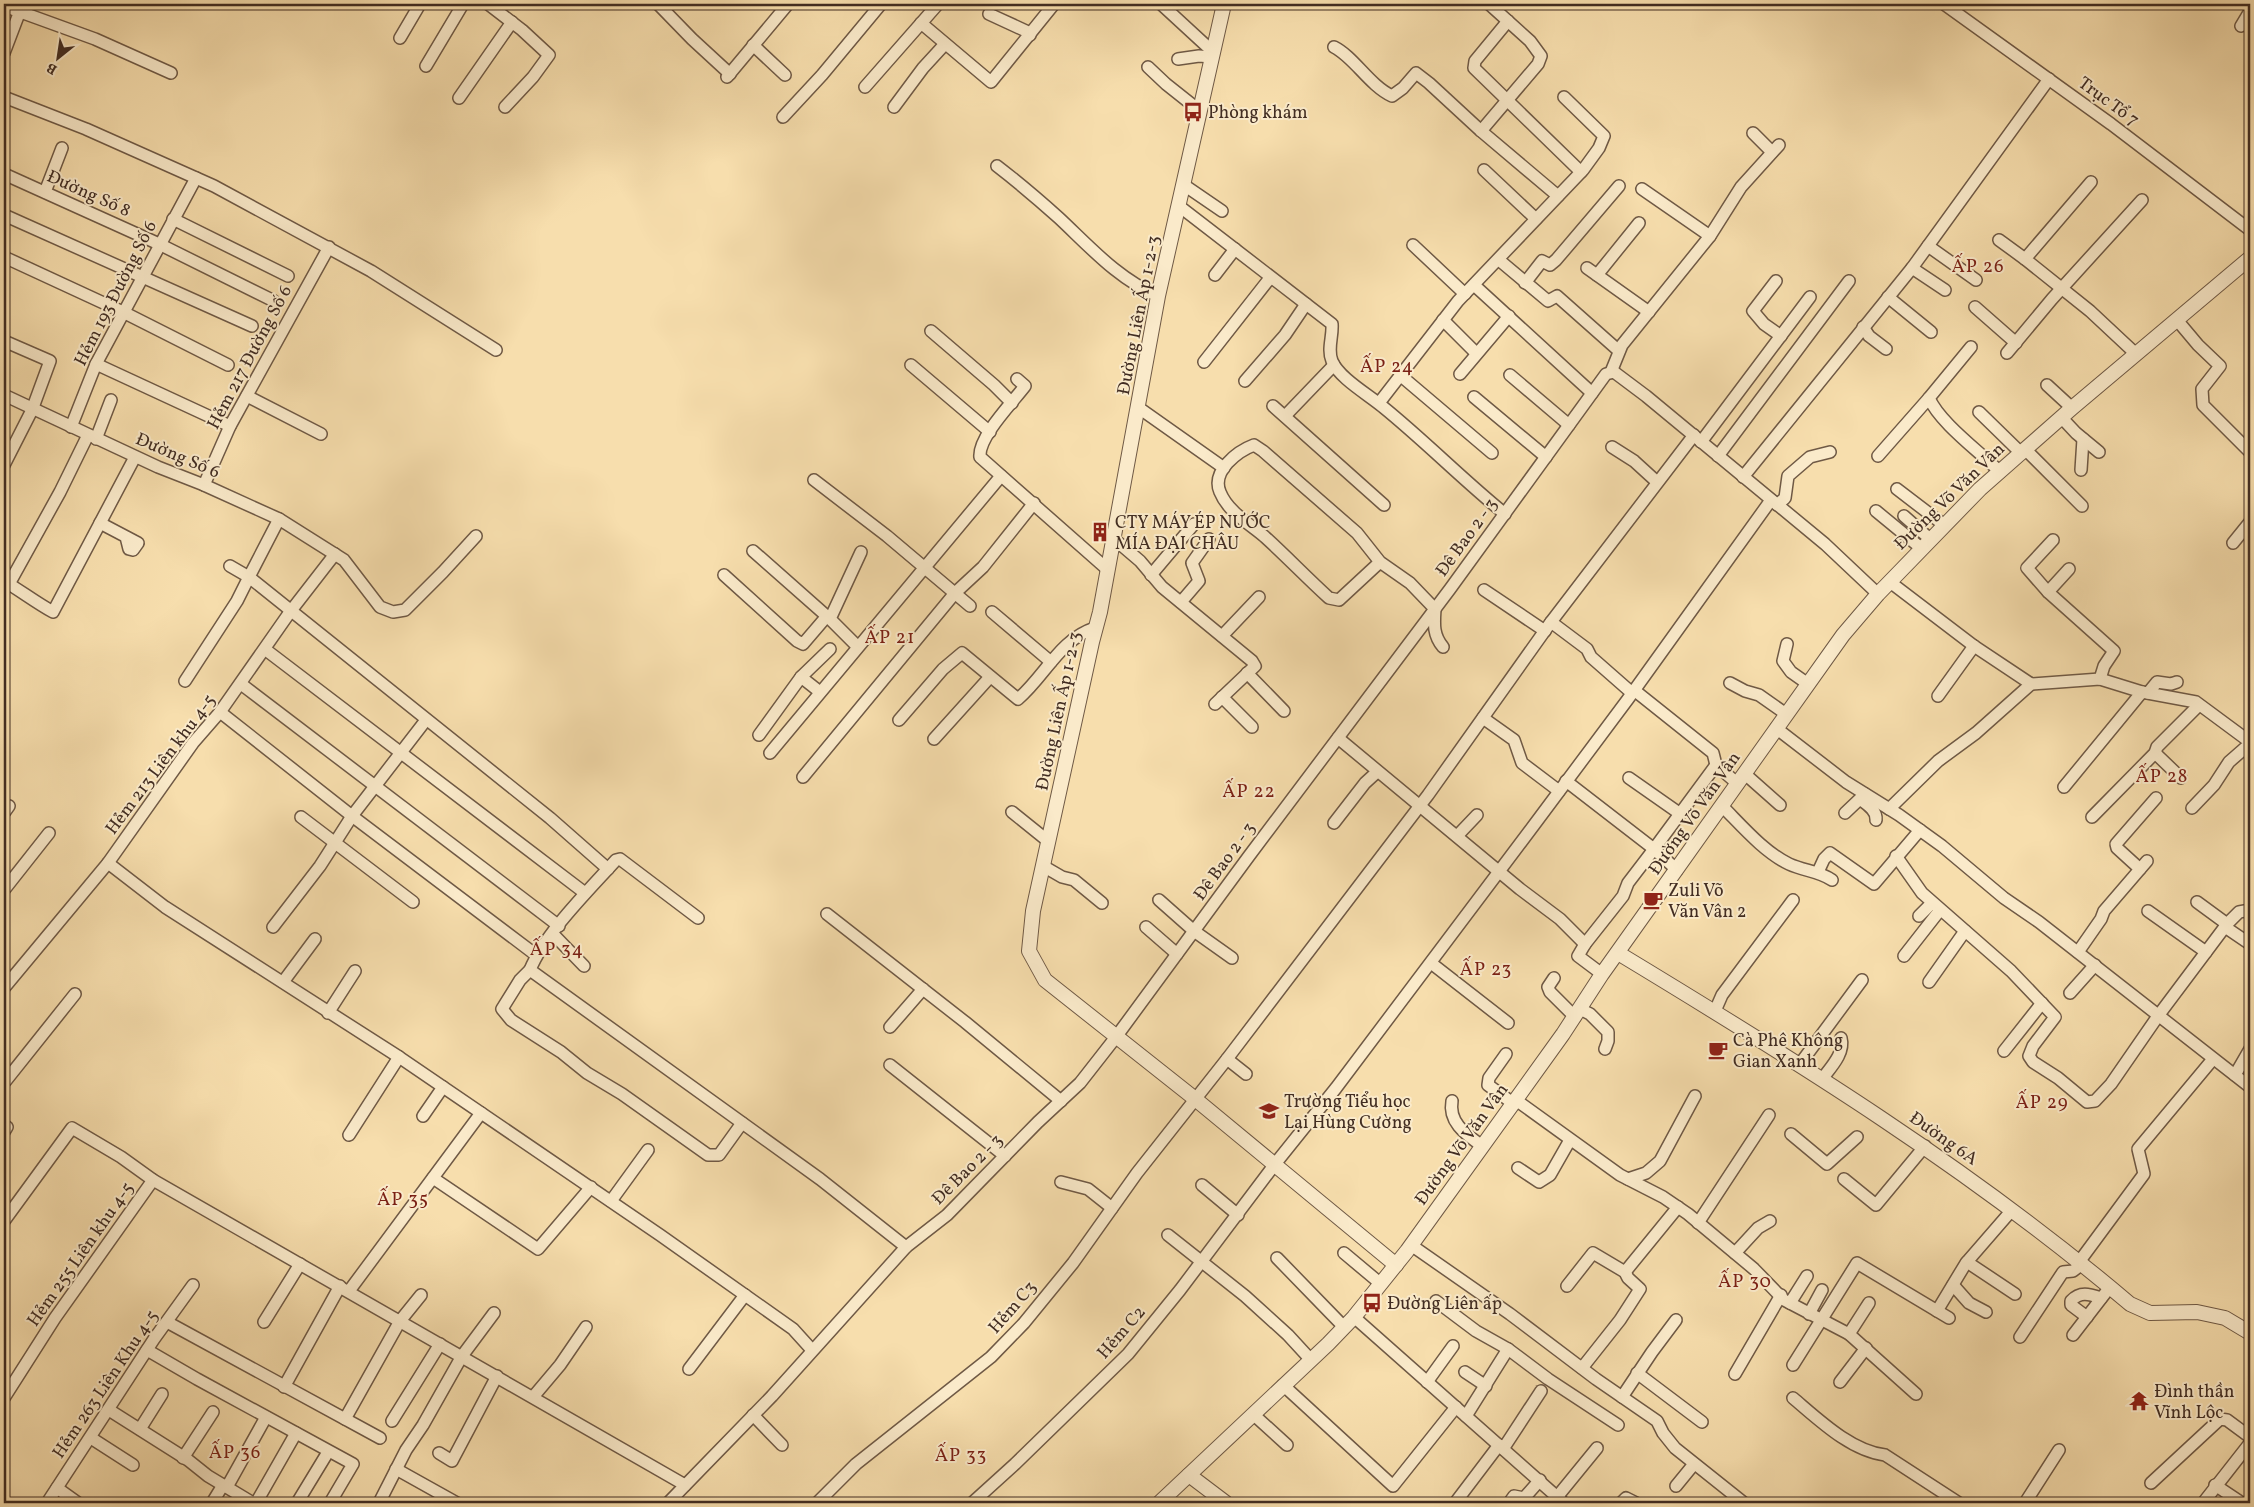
<svg xmlns="http://www.w3.org/2000/svg" width="2254" height="1507" font-family="Vollkorn,serif">
<rect width="100%" height="100%" fill="#f7dead"/>
<filter id="stains"><feTurbulence type="fractalNoise" baseFrequency=".004" numOctaves="4"/><feColorMatrix values="0 0 0 0 .2 0 0 0 0 .09 0 0 0 0 .02 0 0 0 .5 -.17"/></filter>
<radialGradient id="worn" r=".72"><stop offset=".6" stop-color="#630" stop-opacity="0"/><stop offset="1" stop-color="#630" stop-opacity=".3"/></radialGradient>
<g fill="none" stroke-linecap="round" stroke-linejoin="round">
<defs>
<g id="minor">
<polyline points="488,4 522,30 549,55 533,77 505,107"/>
<polyline points="658,4 692,39 730,74"/>
<polyline points="1161,4 1212,51"/>
<polyline points="1944,4 2111,124 2250,230"/>
<polyline points="4,6 95,39 171,73"/>
<polyline points="989,14 1026,31 1030,35"/>
<polyline points="1508,21 1475,61 1474,68 1581,172"/>
<polyline points="921,23 991,82 1054,4"/>
<polyline points="2241,26 2250,11"/>
<polyline points="400,38 420,4"/>
<polyline points="753,45 785,75"/>
<path d="M1334,47c20,10 35,38 58,49l11,-8 13,-15 13,10 52,48 77,65"/>
<polyline points="4,53 20,11"/>
<polyline points="1178,59 1199,56 1211,57"/>
<polyline points="426,66 463,4"/>
<polyline points="1148,67 1166,84 1200,111"/>
<polyline points="727,77 788,4"/>
<polyline points="865,87 938,4"/>
<polyline points="4,97 86,129 214,186 371,271 496,350"/>
<polyline points="459,98 512,22"/>
<polyline points="894,107 923,68 945,44"/>
<polyline points="783,117 822,75 881,4"/>
<polyline points="1481,131 1538,64 1541,56 1530,41 1489,4"/>
<polyline points="1753,133 1772,152"/>
<path d="M997,166c22,17 42,34 62,52 31,29 59,61 99,78"/>
<polyline points="1484,170 1536,219"/>
<polyline points="4,174 159,244 274,301"/>
<polyline points="2091,182 2025,259 2090,311 2136,354"/>
<polyline points="1184,185 1222,211"/>
<polyline points="1642,189 1710,236"/>
<polyline points="45,192 62,148"/>
<path d="M1179,206l153,118c1,13 -5,25 0,37 7,17 37,34 51,46 42,34 80,73 122,107"/>
<polyline points="4,215 252,326"/>
<polyline points="173,219 288,276"/>
<polyline points="1999,240 2025,259"/>
<polyline points="1413,245 1465,294"/>
<polyline points="1928,246 1976,280"/>
<polyline points="4,257 123,312 228,365"/>
<polyline points="1499,260 1548,301 1557,296 1619,351"/>
<polyline points="1587,268 1649,312"/>
<polyline points="1912,268 1945,290"/>
<polyline points="1215,275 1235,249"/>
<polyline points="1597,275 1639,223"/>
<polyline points="1776,281 1753,311 1764,324 1781,336"/>
<polyline points="1525,283 1542,261 1550,265 1556,260 1619,186"/>
<polyline points="1474,285 1592,393"/>
<polyline points="1888,297 1931,332"/>
<polyline points="1975,307 2016,343"/>
<polyline points="1443,320 1476,353"/>
<polyline points="2177,320 2198,345 2220,366 2202,389 2203,405 2250,452"/>
<polyline points="1863,327 1869,336 1886,349"/>
<polyline points="931,331 994,385 1012,403"/>
<polyline points="4,341 50,361 32,410 4,465"/>
<path d="M1971,347l-42,51c11,25 50,53 71,74"/>
<polyline points="2007,353 2052,299 2142,200"/>
<polyline points="1204,362 1270,278"/>
<polyline points="96,364 230,426"/>
<polyline points="911,365 990,432"/>
<polyline points="1611,372 1622,345 1710,236 1741,187 1779,145"/>
<polyline points="1460,374 1509,316"/>
<polyline points="1400,375 1492,453"/>
<polyline points="1510,375 1569,425"/>
<path d="M1017,379l8,7c-12,16 -47,51 -45,71l127,112"/>
<polyline points="1245,381 1285,335 1306,304"/>
<polyline points="2047,385 2072,408"/>
<polyline points="4,395 158,467 204,485 279,519 344,560 380,607 393,612 405,610 443,572 476,536"/>
<polyline points="247,396 321,434"/>
<polyline points="1474,397 1546,457"/>
<polyline points="1379,403 1458,301 1583,170 1599,148 1604,136 1564,97"/>
<polyline points="1273,406 1384,505"/>
<polyline points="1139,408 1224,468"/>
<polyline points="1979,412 2021,453"/>
<polyline points="1285,416 1334,365"/>
<polyline points="2061,417 2076,433 2099,452"/>
<polyline points="71,427 96,364 196,178"/>
<polyline points="96,439 111,400"/>
<polyline points="1701,442 1810,297"/>
<polyline points="1612,447 1634,461 1657,482"/>
<polyline points="2025,449 2082,506"/>
<polyline points="1718,456 1849,281"/>
<polyline points="1878,456 1929,398"/>
<polyline points="2081,470 2083,439"/>
<polyline points="1743,477 1912,268 2049,79"/>
<polyline points="814,480 887,536 970,606"/>
<polyline points="204,485 230,426 329,247"/>
<polyline points="1897,489 1944,525"/>
<polyline points="1777,505 1785,498 1788,476 1810,457 1830,452"/>
<polyline points="1876,511 1921,548"/>
<polyline points="1904,516 1930,539"/>
<polyline points="279,519 249,577 550,818 608,869"/>
<polyline points="100,523 138,543 133,550 129,549 126,537"/>
<polyline points="1113,538 1140,561 1162,587 1252,661 1255,666 1215,704"/>
<polyline points="2053,540 2027,568 2048,592 2114,651 2104,666 2100,679"/>
<polyline points="2233,543 2250,522"/>
<polyline points="753,551 830,619"/>
<path d="M1380,562l-41,38 -10,-2c-22,-20 -42,-41 -64,-61 -15,-13 -37,-25 -45,-45 -9,-21 18,-41 34,-47l9,6 94,82 23,29 30,21 25,26c-1,15 -2,26 8,38"/>
<polyline points="724,575 797,641 803,644 827,616"/>
<polyline points="1151,575 1194,524"/>
<path d="M4,581c17,10 31,21 49,31l82,-155"/>
<polyline points="1890,582 1974,646 2031,684 2100,679 2142,692 2196,702 2250,742"/>
<polyline points="9,584 60,492 88,435"/>
<polyline points="1484,590 1545,631"/>
<polyline points="2048,592 2069,569"/>
<polyline points="1181,602 1199,581 1192,563 1209,539"/>
<polyline points="992,612 1051,662"/>
<polyline points="1551,622 1587,649 1591,657 1632,693"/>
<polyline points="1222,636 1259,597"/>
<polyline points="1787,644 1783,661 1791,672 1808,684"/>
<polyline points="857,646 830,619 861,552"/>
<polyline points="266,650 585,893"/>
<polyline points="1247,673 1284,711"/>
<polyline points="801,677 820,692"/>
<polyline points="185,681 237,601 249,577 230,566"/>
<polyline points="1730,683 1745,691 1759,695 1786,714"/>
<polyline points="241,684 559,926"/>
<polyline points="1634,690 1713,753 1716,765 1738,784"/>
<polyline points="2148,693 2157,682 2171,684 2177,682"/>
<polyline points="1938,696 1974,646"/>
<polyline points="1222,697 1252,727"/>
<polyline points="220,712 352,816 536,955"/>
<polyline points="1483,718 1514,740 1522,763 1559,791"/>
<path d="M899,720l44,-51 19,-16 56,46c27,-23 42,-60 77,-71"/>
<polyline points="1776,728 1846,782 1899,815 1942,846 2004,898 2039,922 2250,1087"/>
<polyline points="759,735 801,677 830,649"/>
<polyline points="1338,738 1520,889 1560,919 1585,944 1578,956 1602,974"/>
<polyline points="934,739 990,677"/>
<polyline points="770,753 1001,476"/>
<polyline points="2155,753 2181,778"/>
<polyline points="1745,774 1780,805"/>
<polyline points="803,777 955,593 983,567 1034,503"/>
<polyline points="1629,778 1679,813"/>
<polyline points="1566,781 1654,849 1716,765"/>
<polyline points="2064,787 2142,692"/>
<path d="M1861,800c7,5 16,11 15,20"/>
<path d="M1722,806c20,20 42,46 67,58 15,7 30,7 43,16"/>
<polyline points="2192,808 2214,785 2229,762 2245,748"/>
<polyline points="1889,809 1938,761 1976,733 2031,684"/>
<polyline points="1012,812 1048,841"/>
<polyline points="4,813 9,806"/>
<polyline points="1845,813 1865,794"/>
<polyline points="301,817 413,902"/>
<polyline points="2092,817 2155,753 2157,747 2199,705"/>
<polyline points="1334,823 1365,783 1377,772"/>
<polyline points="1457,836 1477,815"/>
<polyline points="1896,856 1922,893 2011,971 2055,1017 2033,1046 2029,1056 2033,1062 2058,1078 2087,1102 2095,1101 2111,1084 2158,1016 2227,924 2239,912 2250,910"/>
<polyline points="108,863 165,907 399,1057 660,1235 793,1329 812,1350"/>
<polyline points="1043,866 1062,877 1074,880 1102,903"/>
<polyline points="2140,869 2117,848 2116,844 2156,798"/>
<polyline points="1818,872 1824,859 1830,853 1874,884 1920,830"/>
<polyline points="4,890 49,833"/>
<polyline points="1159,900 1194,931 1232,958"/>
<polyline points="2197,902 2227,924"/>
<polyline points="2148,911 2206,952"/>
<polyline points="827,914 965,1022 1061,1101"/>
<polyline points="1919,916 1932,903"/>
<path d="M698,918l-78,-59 -4,1c-27,30 -71,73 -86,110l290,209 86,68"/>
<polyline points="273,927 320,866 352,816 426,720"/>
<polyline points="1146,927 1177,954"/>
<polyline points="2225,927 2250,944"/>
<polyline points="553,934 584,966"/>
<polyline points="1585,944 1623,896 1628,883 1654,849 1677,870"/>
<polyline points="2078,952 2101,919 2104,911 2147,861"/>
<polyline points="1904,956 1940,910"/>
<polyline points="1431,963 1508,1023"/>
<polyline points="530,970 520,980 502,1009 511,1020 561,1052 587,1073 622,1094 708,1155 719,1155 742,1123"/>
<polyline points="1554,978 1548,987 1550,992 1575,1017"/>
<polyline points="283,982 315,939"/>
<polyline points="1929,982 1965,931"/>
<polyline points="4,988 108,863 193,743 220,712 290,612 335,554"/>
<polyline points="2070,993 2095,965"/>
<polyline points="1580,1009 1590,1014 1608,1032 1608,1041 1605,1049"/>
<polyline points="1715,1011 1722,995 1793,900"/>
<polyline points="328,1013 355,971"/>
<polyline points="890,1027 923,989"/>
<polyline points="2004,1051 2042,1003"/>
<polyline points="1506,1054 1489,1078 1488,1085 1514,1104"/>
<polyline points="1227,1059 1246,1074"/>
<polyline points="1800,1064 1862,980"/>
<polyline points="890,1065 1005,1156"/>
<polyline points="2235,1075 2250,1049"/>
<path d="M1822,1079c9,-12 23,-26 19,-41"/>
<polyline points="4,1083 75,994"/>
<polyline points="1516,1100 1620,1175 1663,1197 1688,1214 1754,1269 1784,1300 1849,1334 1916,1394"/>
<path d="M1452,1101c-4,22 15,34 30,45"/>
<polyline points="423,1116 443,1087"/>
<polyline points="4,1132 7,1127"/>
<polyline points="1791,1134 1827,1164 1857,1137"/>
<polyline points="349,1135 399,1057"/>
<polyline points="1518,1168 1539,1182 1550,1175 1570,1140"/>
<polyline points="433,1178 538,1249 591,1187"/>
<polyline points="1628,1179 1646,1173 1660,1161 1695,1096"/>
<polyline points="1844,1179 1876,1205 1925,1146"/>
<polyline points="1061,1182 1088,1189 1112,1208"/>
<polyline points="1202,1185 1238,1215"/>
<polyline points="611,1201 648,1150"/>
<polyline points="4,1221 72,1128 121,1157 153,1180 685,1485"/>
<polyline points="1698,1223 1769,1115"/>
<polyline points="1168,1235 1245,1296 1288,1335 1311,1360"/>
<polyline points="1411,1245 1510,1314 1596,1379 1657,1421 1663,1433 1675,1448 1744,1503"/>
<polyline points="1344,1253 1381,1284"/>
<polyline points="1735,1253 1758,1228 1770,1221"/>
<polyline points="1277,1258 1344,1327"/>
<polyline points="1967,1262 2015,1294"/>
<polyline points="2079,1262 2144,1174 2138,1149 2213,1059"/>
<polyline points="1625,1272 1678,1207"/>
<polyline points="1953,1285 1969,1303 1986,1312"/>
<polyline points="1567,1286 1593,1253 1625,1272 1628,1278 1640,1289 1620,1320 1582,1368"/>
<polyline points="349,1291 481,1113"/>
<polyline points="1436,1301 1476,1331 1508,1349 1548,1379 1618,1425"/>
<polyline points="1790,1303 1807,1276"/>
<polyline points="1937,1311 1966,1263 2012,1210"/>
<polyline points="1809,1314 1822,1290"/>
<polyline points="1354,1317 1564,1503"/>
<path d="M2087,1317l-16,-12v-4c9,-10 18,-7 30,-3"/>
<polyline points="167,1322 380,1438"/>
<polyline points="264,1322 300,1264"/>
<polyline points="1849,1334 1869,1303"/>
<polyline points="2073,1335 2110,1287"/>
<polyline points="2020,1337 2063,1272 2073,1271 2082,1264"/>
<polyline points="147,1350 197,1379 353,1464 330,1503"/>
<polyline points="1793,1365 1857,1263 1949,1318"/>
<polyline points="689,1369 745,1295"/>
<polyline points="1465,1372 1486,1386"/>
<polyline points="1637,1373 1702,1422"/>
<polyline points="1735,1374 1781,1295"/>
<polyline points="1427,1382 1453,1346"/>
<polyline points="1840,1382 1866,1348"/>
<polyline points="1283,1385 1393,1486 1456,1407"/>
<polyline points="284,1387 340,1286"/>
<polyline points="533,1397 560,1365 586,1327"/>
<polyline points="1622,1397 1652,1352 1676,1320"/>
<polyline points="4,1398 55,1318 153,1180"/>
<path d="M1793,1398c26,22 58,53 92,57l74,48"/>
<polyline points="109,1410 188,1460 208,1476 253,1503"/>
<polyline points="753,1415 782,1445"/>
<polyline points="1254,1415 1287,1445"/>
<polyline points="1466,1416 1508,1349"/>
<polyline points="345,1419 400,1321 421,1295"/>
<polyline points="392,1421 440,1344"/>
<polyline points="140,1429 162,1394"/>
<polyline points="91,1438 133,1465"/>
<polyline points="1503,1449 1541,1391"/>
<polyline points="439,1453 452,1461 497,1376"/>
<polyline points="183,1458 213,1412"/>
<polyline points="396,1469 457,1503"/>
<polyline points="2151,1483 2220,1419 2227,1420 2250,1437"/>
<polyline points="2215,1485 2242,1503"/>
<polyline points="1676,1486 1694,1464"/>
<polyline points="227,1487 266,1417"/>
<polyline points="57,1488 78,1503"/>
<polyline points="1557,1497 1597,1448"/>
<polyline points="47,1503 154,1339 193,1285"/>
<polyline points="212,1503 223,1485"/>
<polyline points="256,1503 296,1433"/>
<polyline points="297,1503 328,1452"/>
<polyline points="379,1503 406,1450 423,1425 462,1356 494,1313"/>
<polyline points="668,1503 772,1396 906,1247 947,1215 1038,1122 1080,1083 1116,1037 1249,856 1450,589 1606,374 1614,372 1646,396 1825,544 1878,594"/>
<polyline points="817,1503 856,1464 991,1357 1024,1323 1073,1263 1137,1173 1227,1059 1428,795 1551,622 1694,435"/>
<polyline points="972,1503 1015,1464 1128,1354 1180,1290 1275,1164 1336,1088 1534,825 1628,699 1771,500"/>
<polyline points="1455,1503 1499,1445"/>
<polyline points="1509,1503 1514,1496 1524,1498 1540,1480"/>
<polyline points="1621,1503 1626,1498 1636,1503"/>
<polyline points="2025,1503 2059,1450"/>
<polyline points="2203,1503 2250,1443"/>
</g>
<g id="tertiary">
<polyline points="1224,4 1158,296 1100,612 1092,642 1033,911 1029,951 1045,980 1194,1098 1396,1265"/>
<path d="M1618,953c177,107 353,216 512,351l20,9 47,-1 28,6 25,15"/>
<polyline points="1189,1475 1226,1503"/>
<polyline points="1159,1503 1328,1344 1354,1317 1407,1251 1563,1034 1602,974 1843,635 1878,594 1980,489 2072,408 2250,258"/>
</g>
</defs>
<use href="#minor" stroke="#6f5945" stroke-width="14"/>
<use href="#tertiary" stroke="#6f5945" stroke-width="16"/>
<use href="#minor" stroke="#faeaca" stroke-width="11"/>
<use href="#tertiary" stroke="#faeaca" stroke-width="14"/>
</g>
<defs>
<symbol id="bus-bare" viewBox="-9 -9 18 18"><path d="M-5-6H5V4H4V6H2V4H-2V6H-4V4H-5ZM-3.5-4V0h7V-4ZM-3.5 1.2v1.5H-2V1.2ZM2 1.2v1.5H3.5V1.2Z" fill="#8f2418" stroke="#faeaca" stroke-width="2.5" paint-order="stroke"/></symbol>
<symbol id="building-bare" viewBox="-9 -9 18 18"><path d="M-4-6H4V6H1V3H-1V6H-4ZM-2.5-4.3h1.7v1.8h-1.7ZM.8-4.3h1.7v1.8H.8ZM-2.5-1h1.7V.8h-1.7ZM.8-1h1.7V.8H.8Z" fill="#8f2418" stroke="#faeaca" stroke-width="2.5" paint-order="stroke"/></symbol>
<symbol id="cafe-bare" viewBox="-9 -9 18 18"><path d="M-5.5-4.5H6V0H3Q3 3.5 0 3.5H-2.5Q-5.5 3.5-5.5 0ZM3-3.2v2h1.7v-2ZM-6 4.5H4V6H-6Z" fill="#8f2418" stroke="#faeaca" stroke-width="2.5" paint-order="stroke"/></symbol>
<symbol id="school-bare" viewBox="-9 -9 18 18"><path d="M0-5L7-2L0 1L-7-2ZM-4 1L0 2.5L4 1V4Q0 6-4 4Z" fill="#8f2418" stroke="#faeaca" stroke-width="2.5" paint-order="stroke"/></symbol>
<symbol id="temple-bare" viewBox="-9 -9 18 18"><path d="M0-6L5-2H3V0L6.5 2.5H4V6H1.5V3h-3V6H-4V2.5H-6.5L-3 0V-2H-5Z" fill="#8f2418" stroke="#faeaca" stroke-width="2.5" paint-order="stroke"/></symbol>
</defs>
<g fill-rule="evenodd">
<use href="#bus-bare" x="1179" y="98" width="28" height="28"/>
<use href="#building-bare" x="1086" y="518" width="28" height="28"/>
<use href="#cafe-bare" x="1639" y="886" width="28" height="28"/>
<use href="#cafe-bare" x="1704" y="1036" width="28" height="28"/>
<use href="#school-bare" x="1255" y="1097" width="28" height="28"/>
<use href="#bus-bare" x="1358" y="1289" width="28" height="28"/>
<use href="#temple-bare" x="2125" y="1387" width="28" height="28"/>
</g>
<g text-anchor="middle" stroke-width="4" stroke-linejoin="round" paint-order="stroke">
<g font-size="18" fill="#422d22" stroke="#faeaca">
<text transform="translate(2109 101) rotate(36)" y="6">Trục Tổ 7</text>
<text transform="translate(89 193) rotate(24)" y="6">Đường Số 8</text>
<text transform="translate(115 293) rotate(-63)" y="6">Hẻm 193 Đường Số 6</text>
<text transform="translate(1138 315) rotate(-79)" y="6">Đường Liên Ấp 1-2-3</text>
<text transform="translate(249 357) rotate(-62)" y="6">Hẻm 217 Đường Số 6</text>
<text transform="translate(178 455) rotate(23)" y="6">Đường Số 6</text>
<text transform="translate(1949 496) rotate(-44)" y="6">Đường Võ Văn Vân</text>
<text transform="translate(1466 537) rotate(-54)" y="6">Đê Bao 2 - 3</text>
<text transform="translate(1058 711) rotate(-78)" y="6">Đường Liên Ấp 1-2-3</text>
<text transform="translate(160 764) rotate(-53)" y="6">Hẻm 213 Liên khu 4-5</text>
<text transform="translate(1694 813) rotate(-55)" y="6">Đường Võ Văn Vân</text>
<text transform="translate(1224 861) rotate(-54)" y="6">Đê Bao 2 - 3</text>
<text transform="translate(1944 1138) rotate(35)" y="6">Đường 6A</text>
<text transform="translate(1461 1144) rotate(-54)" y="6">Đường Võ Văn Vân</text>
<text transform="translate(967 1169) rotate(-45)" y="6">Đê Bao 2 - 3</text>
<text transform="translate(80 1254) rotate(-55)" y="6">Hẻm 255 Liên khu 4-5</text>
<text transform="translate(1012 1307) rotate(-49)" y="6">Hẻm C3</text>
<text transform="translate(1121 1332) rotate(-49)" y="6">Hẻm C2</text>
<text transform="translate(105 1384) rotate(-56)" y="6">Hẻm 263 Liên Khu 4-5</text>
</g>
<g font-size="18" fill="#422d22" stroke="#faeaca" text-anchor="start">
<text x="1208" y="118">Phòng khám</text>
<text x="1115" y="528">CTY MÁY ÉP NƯỚC<tspan x="1115" dy="21">MÍA ĐẠI CHÂU</tspan></text>
<text x="1668" y="896">Zuli Võ<tspan x="1668" dy="21">Văn Vân 2</tspan></text>
<text x="1733" y="1046">Cà Phê Không<tspan x="1733" dy="21">Gian Xanh</tspan></text>
<text x="1284" y="1107">Trường Tiểu học<tspan x="1284" dy="21">Lại Hùng Cường</tspan></text>
<text x="1387" y="1309">Đường Liên ấp</text>
<text x="2154" y="1397">Đình thần<tspan x="2154" dy="21">Vĩnh Lộc</tspan></text>
</g>
<g font-size="19" letter-spacing="1" fill="#7a1f14" stroke="#faeaca">
<text x="1978" y="272">ẤP 26</text>
<text x="1387" y="372">ẤP 24</text>
<text x="890" y="643">ẤP 21</text>
<text x="2162" y="782">ẤP 28</text>
<text x="1249" y="797">ẤP 22</text>
<text x="557" y="955">ẤP 34</text>
<text x="1486" y="975">ẤP 23</text>
<text x="2042" y="1108">ẤP 29</text>
<text x="403" y="1205">ẤP 35</text>
<text x="1745" y="1287">ẤP 30</text>
<text x="235" y="1458">ẤP 36</text>
<text x="961" y="1461">ẤP 33</text>
</g>
</g>
<rect width="2254" height="1507" fill="none" stroke="#f7dead" stroke-width="20"/>
<rect x="5" y="5" width="2244" height="1497" fill="none" stroke="#422d22" stroke-width="2.5"/>
<rect x="10" y="10" width="2234" height="1487" fill="none" stroke="#422d22"/>
<g transform="translate(58 58) rotate(210)" stroke="#faeaca" stroke-width="4" paint-order="stroke">
<path d="M0-4L9 19L0 12L-9 19Z" fill="#422d22"/>
<text y="-8" font-size="14" font-weight="bold" text-anchor="middle" fill="#422d22">B</text>
</g>
<rect width="100%" height="100%" filter="url(#stains)"/>
<rect width="100%" height="100%" fill="url(#worn)"/>
</svg>
